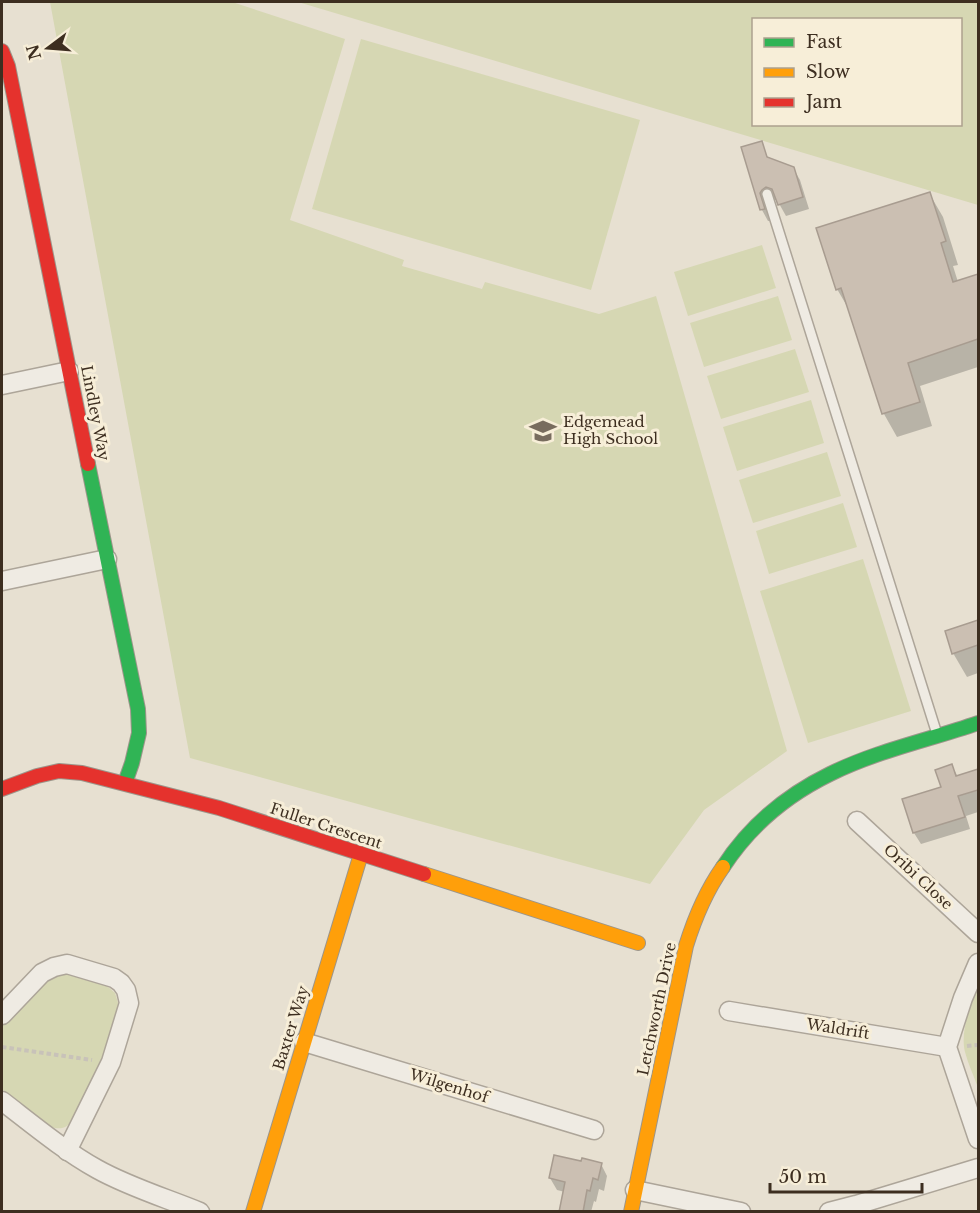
<svg xmlns="http://www.w3.org/2000/svg" width="980" height="1213" font-family="'Libre Baskerville',serif">
<rect width="100%" height="100%" fill="#e7e0d1"/>
<g fill="#d6d7b3" fill-rule="evenodd">
<polygon points="50,2 232,2 345,39 290,220 404,260 402,266 482,289 485,282 599,314 656,296 787,751 704,810 650,884 190,758"/>
<path d="M298,2h680v203zM754,20h206v104h-206z"/>
<polygon points="361,39 640,120 591,290 312,209"/>
<polygon points="762,245 776,288 688,316 674,272"/>
<polygon points="778,296 792,340 704,367 690,323"/>
<polygon points="795,349 809,392 721,419 707,376"/>
<polygon points="811,400 824,443 737,471 723,427"/>
<polygon points="827,452 841,496 753,523 739,480"/>
<polygon points="843,503 857,547 769,574 756,531"/>
<polygon points="863,559 911,711 808,743 760,591"/>
<path d="M62,973l45,13 8,7 4,13 -15,52 -31,62c-6,8 -12,10 -22,7l-49,-38v-64l43,-45z"/>
<path d="M978,987v101c-4,-12 -10,-24 -13,-36 -5,-19 5,-48 13,-65z"/>
</g>
<g fill="#0003">
<polygon points="761,143 769,160 793,168 800,180 809,209 786,216 777,200 773,199 766,206 770,221 768,221 762,210 743,148"/>
<polygon points="929,193 943,217 958,265 953,266 958,282 975,277 978,282 978,367 920,386 932,426 897,437 884,414 851,313 837,289"/>
<polygon points="978,621 978,673 967,677 953,653 946,632"/>
<polygon points="952,766 958,777 978,771 978,812 966,816 970,829 921,844 914,833 904,800 942,788"/>
<polygon points="601,1164 607,1176 604,1191 599,1189 596,1202 594,1201 591,1212 561,1212 565,1192 557,1190 550,1178"/>
</g>
<g fill="#cbbfb2" stroke="#a89c90" stroke-width="1.5">
<polygon points="762,141 767,157 794,167 803,197 778,205 772,189 766,187 762,190 760,193 765,209 760,210 741,147"/>
<polygon points="930,192 946,241 941,243 953,282 978,274 978,339 908,363 920,402 882,414 841,288 836,290 816,228"/>
<polygon points="978,620 978,645 952,654 945,631"/>
<polygon points="952,764 956,776 978,769 978,790 958,796 965,817 913,833 902,799 941,787 935,770"/>
<polygon points="554,1155 581,1161 582,1158 602,1163 598,1180 593,1178 590,1191 587,1190 583,1212 559,1212 565,1182 549,1178"/>
</g>
<g fill="none" stroke-linecap="round" stroke-linejoin="round">
<defs>
<polyline id="lane" points="767,194 937,734"/>
<g id="street">
<polyline points="2,385 69,371"/>
<polyline points="2,581 107,559"/>
<polyline points="857,821 978,933"/>
<polyline points="978,963 963,998 947,1047 978,1139"/>
<polyline points="729,1011 947,1047"/>
<polyline points="2,1015 42,973 54,967 67,964 114,978 121,983 126,990 129,1003 111,1062 67,1151"/>
<polyline points="304,1042 594,1130"/>
<path d="M2,1101c30,23 61,49 95,68 32,18 69,29 103,43"/>
<polyline points="635,1190 741,1212"/>
<polyline points="829,1212 856,1205 978,1168"/>
</g>
<g id="fast">
<polyline points="88,464 138,709 139,733 132,763 125,783"/>
<path d="M723,867c26,-40 64,-72 107,-93 46,-23 99,-34 148,-51"/>
</g>
<g id="slow">
<polyline points="424,874 638,943"/>
<polyline points="253,1212 361,854"/>
<path d="M631,1212l55,-266c9,-29 20,-55 37,-79"/>
</g>
<g id="jam">
<polyline points="2,51 8,66 88,464"/>
<polyline points="2,789 37,776 59,771 82,773 219,808 424,874"/>
</g>
</defs>
<use href="#lane" stroke="#ada599" stroke-width="12"/>
<use href="#street" stroke="#ada599" stroke-width="21"/>
<use href="#fast" stroke="#9c958a" stroke-width="16"/>
<use href="#slow" stroke="#9c958a" stroke-width="16"/>
<use href="#jam" stroke="#9c958a" stroke-width="16"/>
<g stroke="#c8c2b9" stroke-width="4" stroke-dasharray="4.5 3" stroke-linecap="butt">
<polyline points="967,1046 978,1045"/>
<polyline points="2,1047 92,1060"/>
</g>
<use href="#lane" stroke="#efebe3" stroke-width="9"/>
<use href="#street" stroke="#efebe3" stroke-width="18"/>
<use href="#fast" stroke="#30b455" stroke-width="14"/>
<use href="#slow" stroke="#ff9f0a" stroke-width="14"/>
<use href="#jam" stroke="#e5322d" stroke-width="14"/>
</g>
<defs>
<symbol id="school-bare" viewBox="-9 -9 18 18"><path d="M0-5L7-2L0 1L-7-2ZM-4 1L0 2.5L4 1V4Q0 6-4 4Z" fill="#786c5e" stroke="#f7eed8" stroke-width="2.5" paint-order="stroke"/></symbol>
</defs>
<g fill-rule="evenodd">
<use href="#school-bare" x="524" y="412" width="38" height="38"/>
</g>
<g text-anchor="middle" stroke-width="6" stroke-linejoin="round" paint-order="stroke">
<g font-size="15" fill="#3d2e20" stroke="#f7eed8">
<text transform="translate(95 413) rotate(79)" y="5">Lindley Way</text>
<text transform="translate(326 826) rotate(18)" y="5">Fuller Crescent</text>
<text transform="translate(918 877) rotate(43)" y="5">Oribi Close</text>
<text transform="translate(657 1009) rotate(-78)" y="5">Letchworth Drive</text>
<text transform="translate(291 1028) rotate(-73)" y="5">Baxter Way</text>
<text transform="translate(838 1029) rotate(9)" y="5">Waldrift</text>
<text transform="translate(449 1086) rotate(17)" y="5">Wilgenhof</text>
</g>
<g font-size="15" fill="#3d2e20" stroke="#f7eed8" text-anchor="start">
<text x="563" y="427">Edgemead<tspan x="563" dy="17">High School</tspan></text>
</g>
</g>
<rect width="980" height="1213" fill="none" stroke="#3d2e20" stroke-width="6"/>
<rect x="752" y="18" width="210" height="108" fill="#f7eed8" stroke="#ada18e" stroke-width="1.5"/>
<rect x="764" y="38" width="30" height="9" fill="#30b455" stroke="#ada18e" stroke-width="1.5"/>
<text x="806" y="48" font-size="18" fill="#3d2e20">Fast</text>
<rect x="764" y="68" width="30" height="9" fill="#ff9f0a" stroke="#ada18e" stroke-width="1.5"/>
<text x="806" y="78" font-size="18" fill="#3d2e20">Slow</text>
<rect x="764" y="98" width="30" height="9" fill="#e5322d" stroke="#ada18e" stroke-width="1.5"/>
<text x="806" y="108" font-size="18" fill="#3d2e20">Jam</text>
<g transform="translate(48 48) rotate(254)" stroke="#f7eed8" stroke-width="4.5" paint-order="stroke">
<path d="M0-4.5L10 22L0 15L-10 22Z" fill="#3d2e20"/>
<text y="-9" font-size="16" font-weight="bold" text-anchor="middle" fill="#3d2e20">N</text>
</g>
<path d="M770 1183v9h152v-9" fill="none" stroke="#3d2e20" stroke-width="3"/>
<text x="779" y="1183" font-size="18" fill="#3d2e20" stroke="#f7eed8" stroke-width="4.5" paint-order="stroke">50 m</text>
</svg>
